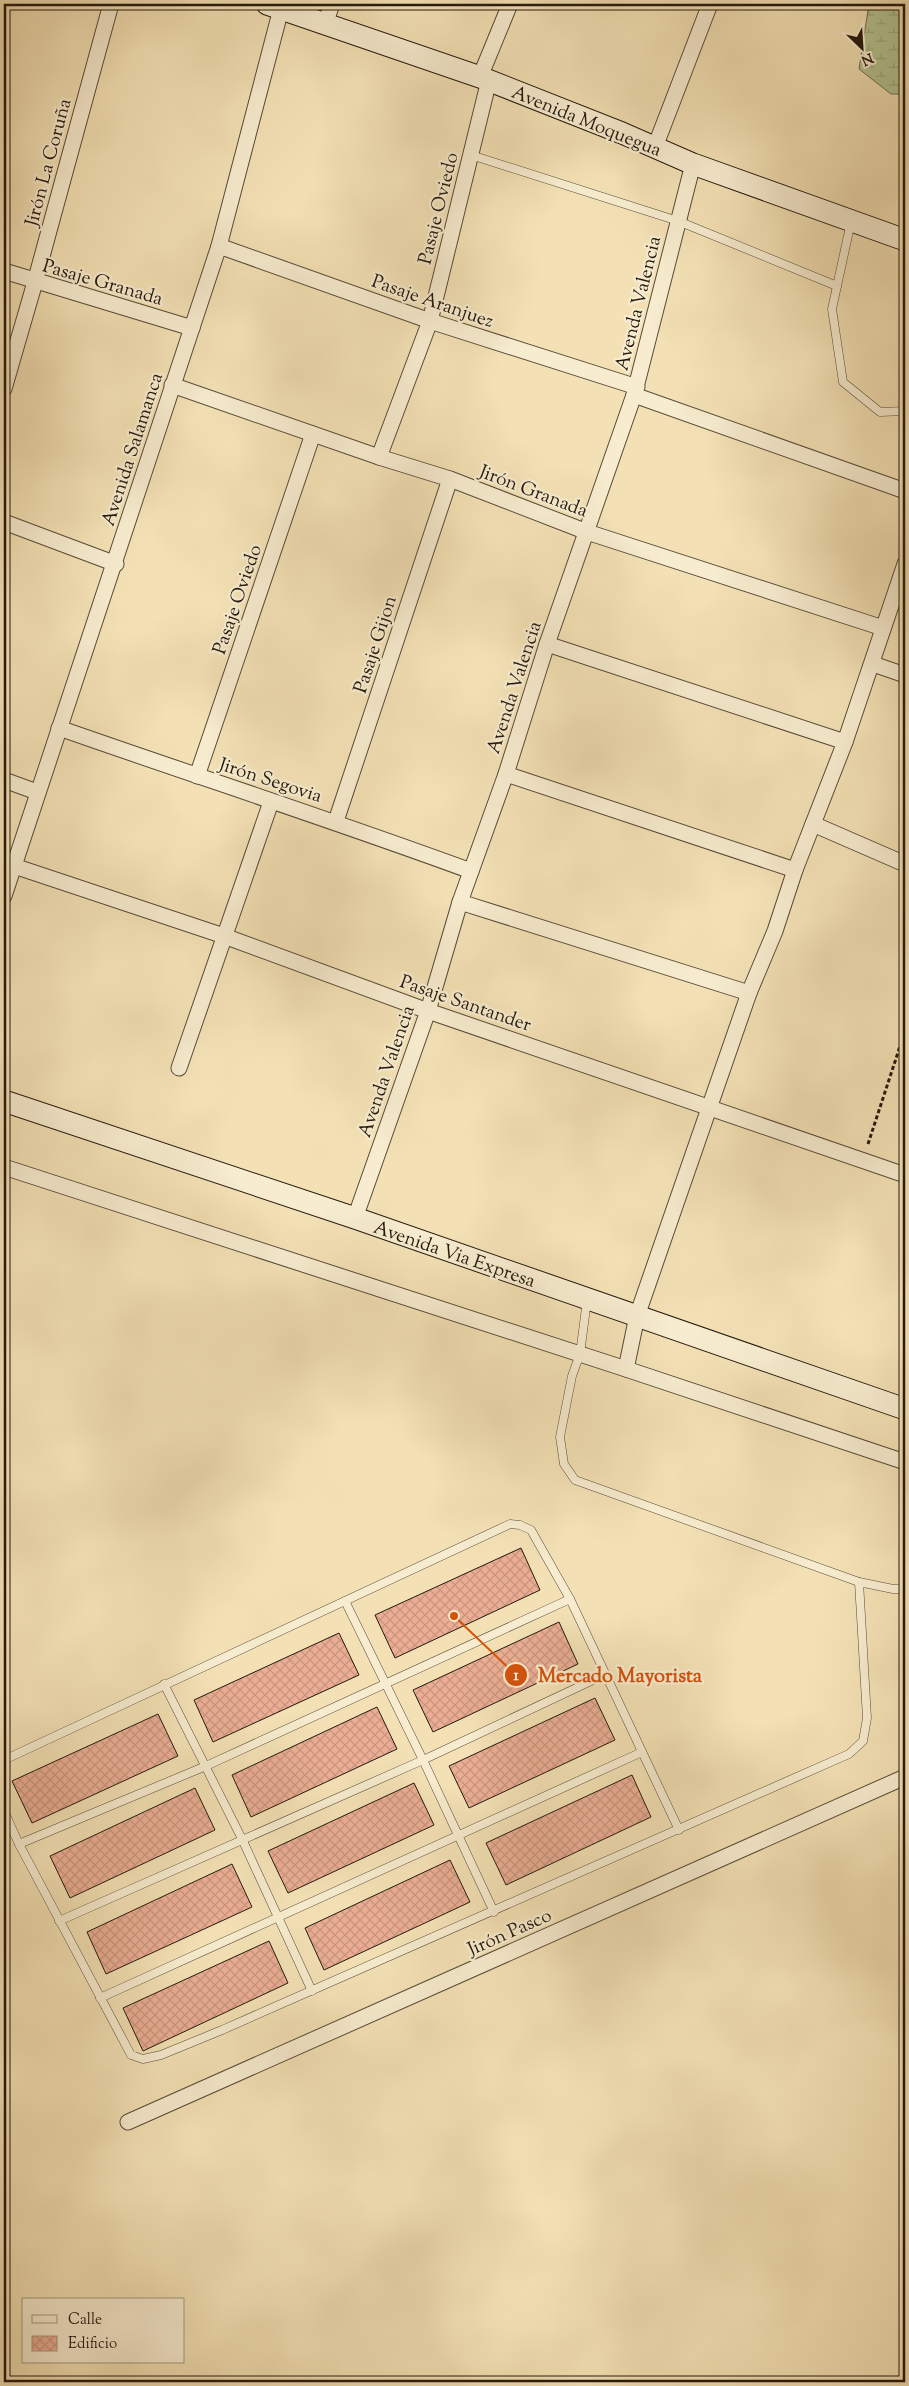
<svg xmlns="http://www.w3.org/2000/svg" width="909" height="2386" font-family="'Sorts Mill Goudy',serif">
<defs>
<pattern id="wetland-marsh" width="20" height="14" patternUnits="userSpaceOnUse" patternTransform="scale(1.25)"><rect width="20" height="14" fill="#b4c492"/><path d="M1 5h8M5 5V1M11 12h8M15 12V8" fill="none" stroke="#9ba87d"/></pattern>
<pattern id="building-cross-hatch" width="8" height="8" patternUnits="userSpaceOnUse" patternTransform="scale(1.25)"><rect width="8" height="8" fill="#ebae94"/><path d="M0 0l8 8M0 8l8-8" fill="none" stroke="#c9957e"/></pattern>
</defs>
<rect width="100%" height="100%" fill="#f3e1b5"/>
<filter id="stains"><feTurbulence type="fractalNoise" baseFrequency=".004" numOctaves="4"/><feColorMatrix values="0 0 0 0 .2 0 0 0 0 .09 0 0 0 0 .02 0 0 0 .5 -.17"/></filter>
<radialGradient id="worn" r=".72"><stop offset=".6" stop-color="#630" stop-opacity="0"/><stop offset="1" stop-color="#630" stop-opacity=".3"/></radialGradient>
<polygon fill="url(#wetland-marsh)" stroke="#6c6e50" points="869,4 905,4 905,94 891,94 859,69"/>
<g fill="url(#building-cross-hatch)" stroke="#24190d">
<polygon points="521,1548 540,1590 395,1658 375,1615"/>
<polygon points="559,1622 578,1664 433,1732 413,1690"/>
<polygon points="339,1633 359,1675 213,1742 194,1700"/>
<polygon points="595,1698 615,1740 469,1808 449,1766"/>
<polygon points="377,1707 397,1749 251,1817 232,1775"/>
<polygon points="158,1714 178,1756 32,1823 12,1781"/>
<polygon points="632,1775 651,1817 506,1885 486,1843"/>
<polygon points="414,1783 434,1825 288,1893 268,1851"/>
<polygon points="195,1788 215,1830 70,1898 50,1856"/>
<polygon points="450,1860 470,1902 324,1970 305,1928"/>
<polygon points="232,1864 252,1907 106,1974 87,1932"/>
<polygon points="269,1941 288,1983 143,2051 123,2008"/>
</g>
<g fill="none" stroke-linecap="round" stroke-linejoin="round">
<defs>
<g id="service">
<polyline points="471,155 678,221 837,286"/>
<polyline points="851,222 832,309 843,382 880,412 905,411"/>
<polyline points="587,1300 580,1354 572,1376 560,1437 564,1464 575,1480 859,1582"/>
<polyline points="345,1601 423,1760 494,1912"/>
<polyline points="164,1684 242,1839 312,1991"/>
<polyline points="4,1760 510,1524 520,1525 531,1530 570,1599 679,1830"/>
<polyline points="4,1811 19,1844 131,2055 143,2059 161,2055 222,2030 849,1754 863,1741 867,1718 859,1582 893,1589 905,1589"/>
<polyline points="19,1844 206,1766 570,1599"/>
<polyline points="59,1921 423,1760 606,1674"/>
<polyline points="100,1998 642,1752"/>
</g>
<g id="minor">
<polyline points="325,24 332,4"/>
<polyline points="480,77 510,4"/>
<polyline points="655,147 710,4"/>
<polyline points="219,246 430,321 637,387"/>
<polyline points="4,271 192,328"/>
<polyline points="172,385 379,457 450,479 587,532 883,628"/>
<polyline points="4,389 35,282 111,4"/>
<polyline points="634,395 905,491"/>
<polyline points="379,457 430,321 489,80"/>
<polyline points="4,522 116,564"/>
<polyline points="547,644 845,742"/>
<polyline points="873,664 905,675"/>
<path d="M59,728c137,48 276,93 412,143"/>
<polyline points="506,774 795,870"/>
<polyline points="197,776 313,434"/>
<polyline points="4,780 37,792"/>
<polyline points="336,821 450,479"/>
<polyline points="813,824 905,864"/>
<polyline points="14,866 224,936 428,1011 905,1175"/>
<polyline points="4,896 219,246 281,9"/>
<polyline points="460,902 749,993"/>
<polyline points="179,1068 271,802"/>
<polyline points="4,1167 626,1369 905,1462"/>
<polyline points="355,1218 428,1011 460,902 506,774 547,644 634,395 693,164"/>
<polyline points="626,1369 637,1316 749,993 775,931 795,870 845,742 905,564"/>
<polyline points="128,2122 905,1777"/>
</g>
<g id="secondary">
<polyline points="267,4 480,77 622,133 693,164 905,240"/>
<polyline points="4,1101 355,1218 905,1409"/>
</g>
</defs>
<use href="#service" stroke="#584b37" stroke-width="9"/>
<use href="#minor" stroke="#584b37" stroke-width="17"/>
<use href="#secondary" stroke="#24190d" stroke-width="23"/>
<polyline stroke="#24190d" stroke-width="3" stroke-dasharray="4 2.5" stroke-linecap="butt" points="868,1144 905,1031"/>
<use href="#service" stroke="#f7eccf" stroke-width="8"/>
<use href="#minor" stroke="#f7eccf" stroke-width="15"/>
<use href="#secondary" stroke="#f7eccf" stroke-width="21"/>
</g>
<g text-anchor="middle" stroke-width="4.5" stroke-linejoin="round" paint-order="stroke">
<g font-size="19" fill="#24190d" stroke="#f7eccf">
<text transform="translate(587 120) rotate(22)" y="7">Avenida Moquegua</text>
<text transform="translate(47 162) rotate(-75)" y="7">Jirón La Coruña</text>
<text transform="translate(437 208) rotate(-76)" y="7">Pasaje Oviedo</text>
<text transform="translate(103 281) rotate(16)" y="7">Pasaje Granada</text>
<text transform="translate(433 300) rotate(19)" y="7">Pasaje Aranjuez</text>
<text transform="translate(637 303) rotate(-76)" y="7">Avenda Valencia</text>
<text transform="translate(131 449) rotate(-72)" y="7">Avenida Salamanca</text>
<text transform="translate(534 490) rotate(21)" y="7">Jirón Granada</text>
<text transform="translate(236 599) rotate(-71)" y="7">Pasaje Oviedo</text>
<text transform="translate(374 644) rotate(-72)" y="7">Pasaje Gijon</text>
<text transform="translate(513 687) rotate(-72)" y="7">Avenda Valencia</text>
<text transform="translate(271 779) rotate(18)" y="7">Jirón Segovia</text>
<text transform="translate(466 1002) rotate(19)" y="7">Pasaje Santander</text>
<text transform="translate(385 1071) rotate(-71)" y="7">Avenda Valencia</text>
<text transform="translate(455 1253) rotate(19)" y="7">Avenida Via Expresa</text>
<text transform="translate(509 1931) rotate(-24)" y="7">Jirón Pasco</text>
</g>
</g>
<path fill="none" stroke="#d4530c" stroke-width="2" d="M454 1616L516 1675"/>
<g fill="#d4530c" stroke="#f7eccf" stroke-width="2">
<circle cx="454" cy="1616" r="5"/>
<circle cx="516" cy="1675" r="12"/>
</g>
<g font-size="15" text-anchor="middle" font-weight="bold" fill="#fff">
<text x="516" y="1680">1</text>
</g>
<g font-size="20" text-anchor="middle" font-weight="bold" fill="#d4530c" stroke="#f7eccf" stroke-width="4.5" stroke-linejoin="round" paint-order="stroke">
<text x="620" y="1682">Mercado Mayorista</text>
</g>
<rect width="909" height="2386" fill="none" stroke="#f3e1b5" stroke-width="20"/>
<rect x="5" y="5" width="899" height="2376" fill="none" stroke="#24190d" stroke-width="2.5"/>
<rect x="10" y="10" width="889" height="2366" fill="none" stroke="#24190d"/>
<rect x="22" y="2298" width="162" height="65" fill="#f7eccf" stroke="#a39881"/>
<rect x="32" y="2315" width="25" height="8" fill="#f7eccf" stroke="#a39881"/>
<text x="68" y="2324" font-size="15" fill="#24190d">Calle</text>
<rect x="32" y="2336" width="25" height="15" fill="url(#building-cross-hatch)" stroke="#a39881"/>
<text x="68" y="2348" font-size="15" fill="#24190d">Edificio</text>
<g transform="translate(862 48) rotate(155)" stroke="#f7eccf" stroke-width="4" paint-order="stroke">
<path d="M0-4L9 19L0 12L-9 19Z" fill="#24190d"/>
<text y="-8" font-size="14" font-weight="bold" text-anchor="middle" fill="#24190d">N</text>
</g>
<rect width="100%" height="100%" filter="url(#stains)"/>
<rect width="100%" height="100%" fill="url(#worn)"/>
</svg>
